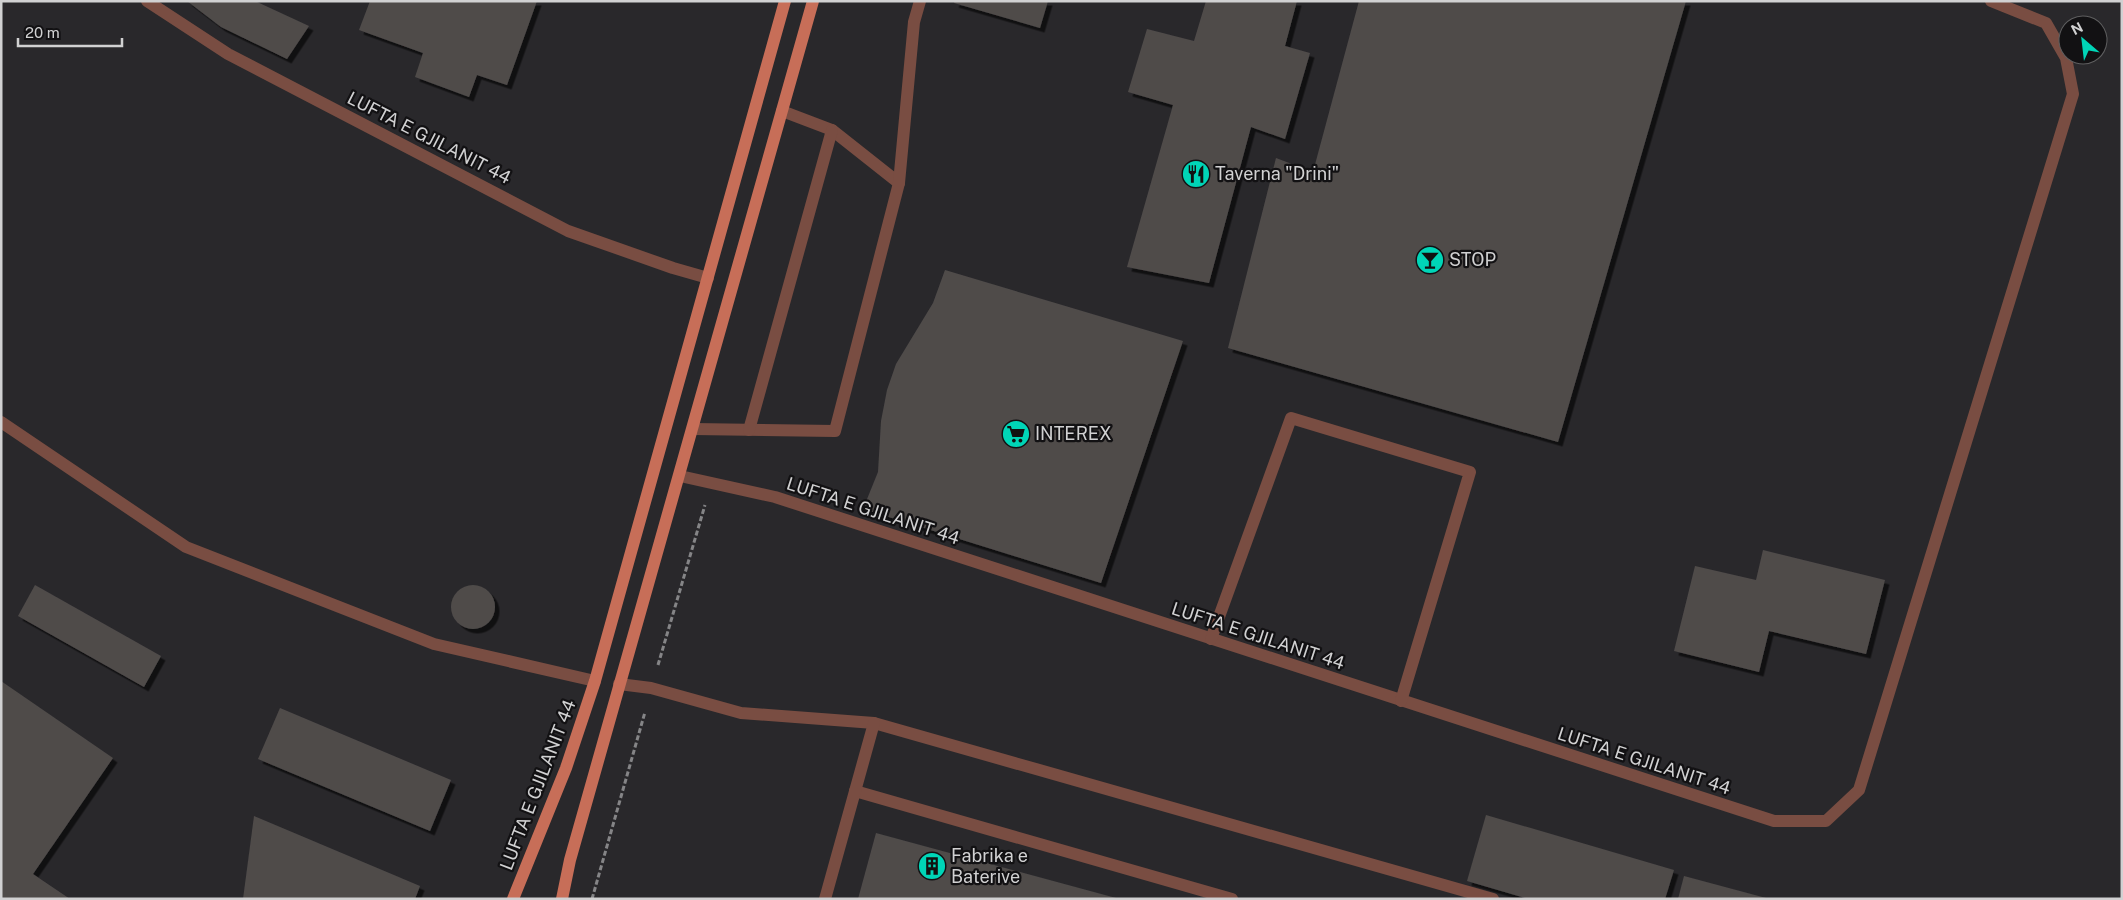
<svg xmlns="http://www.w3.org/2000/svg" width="2123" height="900" font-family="'Public Sans',sans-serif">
<defs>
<filter id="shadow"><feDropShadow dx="4.5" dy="4.5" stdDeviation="0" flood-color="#0009"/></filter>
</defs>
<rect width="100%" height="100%" fill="#29282b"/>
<g fill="#4f4b4a" filter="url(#shadow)">
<polygon points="187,1 255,1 309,26 287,59 221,27"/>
<polygon points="370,1 537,1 507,85 477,75 469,97 415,77 423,53 359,30"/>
<polygon points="955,1 1048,1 1040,28 954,3"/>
<polygon points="1206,1 1297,1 1285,46 1310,53 1285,139 1251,127 1209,283 1127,267 1173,105 1128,92 1147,29 1194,41"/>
<polygon points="1359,1 1686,1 1558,442 1228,348 1276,158 1313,172"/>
<polygon points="945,270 1183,341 1101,583 863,509 878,472 881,421 887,390 896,364 933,303"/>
<polygon points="1763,550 1885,580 1866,654 1769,631 1759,672 1674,651 1695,566 1756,580"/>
<polygon points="35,585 161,656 144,687 18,616"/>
<circle cx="473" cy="607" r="22"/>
<polygon points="1,681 113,758 33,874 70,899 1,899"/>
<polygon points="280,708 451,780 430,831 258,759"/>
<polygon points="1486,815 1674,870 1665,899 1529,899 1467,881"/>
<polygon points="254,816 420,886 415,899 243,899"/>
<polygon points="876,833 1116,898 1116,899 858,899"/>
<polygon points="1684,876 1766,898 1765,899 1678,899"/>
</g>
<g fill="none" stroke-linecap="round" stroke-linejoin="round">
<g stroke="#858587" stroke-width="3" stroke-dasharray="5 2.5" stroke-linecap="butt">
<polyline points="658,665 705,505"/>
<polyline points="592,899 645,712"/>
</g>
<g stroke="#794d42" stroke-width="12">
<polyline points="782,111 832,130 899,183"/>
<polyline points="1,422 186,547 434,644 595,681"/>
<polyline points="693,429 835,431 899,183 914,22 920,1"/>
<polyline points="749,430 832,130"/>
<polyline points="680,476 775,497 1774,821 1826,821 1859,790 2073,94 2066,58 2046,23 1991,1"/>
<polyline points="1211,639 1291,418 1470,472 1401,701"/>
<polyline points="619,684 651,688 741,713 874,723 1493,899"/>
<polyline points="855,791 1232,899"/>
<polyline points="825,899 874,723"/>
</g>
<polyline stroke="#794d42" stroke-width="12" points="147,1 228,54 568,231 673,268 708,278"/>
<g stroke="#c76e58" stroke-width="12">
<polyline points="513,899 566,768 595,681 785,1"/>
<polyline points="562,899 570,860 813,1"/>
</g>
</g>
<defs>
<symbol id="restaurant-disc" viewBox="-11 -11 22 22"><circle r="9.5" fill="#00d5b7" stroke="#121113"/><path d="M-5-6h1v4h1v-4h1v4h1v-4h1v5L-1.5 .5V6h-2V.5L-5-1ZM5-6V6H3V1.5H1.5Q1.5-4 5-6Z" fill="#111"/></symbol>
<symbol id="bar-disc" viewBox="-11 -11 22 22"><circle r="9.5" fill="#00d5b7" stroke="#121113"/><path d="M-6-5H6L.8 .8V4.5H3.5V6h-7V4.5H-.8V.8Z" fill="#111"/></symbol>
<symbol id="supermarket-disc" viewBox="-11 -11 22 22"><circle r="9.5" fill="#00d5b7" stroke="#121113"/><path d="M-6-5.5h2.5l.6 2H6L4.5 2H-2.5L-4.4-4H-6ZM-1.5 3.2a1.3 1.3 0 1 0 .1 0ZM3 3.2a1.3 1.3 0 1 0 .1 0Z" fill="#111"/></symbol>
<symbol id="building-disc" viewBox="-11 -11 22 22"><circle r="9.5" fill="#00d5b7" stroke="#121113"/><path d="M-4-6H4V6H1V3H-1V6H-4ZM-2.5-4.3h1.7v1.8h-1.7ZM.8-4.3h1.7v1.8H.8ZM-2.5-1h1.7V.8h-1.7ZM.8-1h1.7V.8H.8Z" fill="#111"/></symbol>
</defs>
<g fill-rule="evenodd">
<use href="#restaurant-disc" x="1180" y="158" width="32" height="32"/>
<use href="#bar-disc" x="1414" y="244" width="32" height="32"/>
<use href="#supermarket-disc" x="1000" y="418" width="32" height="32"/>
<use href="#building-disc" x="916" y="850" width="32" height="32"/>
</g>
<g text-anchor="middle" stroke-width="4.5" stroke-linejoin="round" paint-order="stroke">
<g font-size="18" fill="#d1d1d2" stroke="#121113">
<text transform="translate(429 138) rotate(27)" y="6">LUFTA E GJILANIT 44</text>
<text transform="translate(873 511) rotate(18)" y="6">LUFTA E GJILANIT 44</text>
<text transform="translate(1258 636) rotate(18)" y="6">LUFTA E GJILANIT 44</text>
<text transform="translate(1644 761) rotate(18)" y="6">LUFTA E GJILANIT 44</text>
<text transform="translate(538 785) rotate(-69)" y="6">LUFTA E GJILANIT 44</text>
</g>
<g font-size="18" fill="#d1d1d2" stroke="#121113" text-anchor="start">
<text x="1215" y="180">Taverna "Drini"</text>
<text x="1449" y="266">STOP</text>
<text x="1035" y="440">INTEREX</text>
<text x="951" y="862">Fabrika e<tspan x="951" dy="21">Baterive</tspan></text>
</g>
</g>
<rect width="2123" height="900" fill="none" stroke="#d1d1d2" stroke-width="5"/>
<g transform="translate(2083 40) rotate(332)"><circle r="24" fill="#121113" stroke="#5e5e5f"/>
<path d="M0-4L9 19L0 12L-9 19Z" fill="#00d5b7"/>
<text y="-8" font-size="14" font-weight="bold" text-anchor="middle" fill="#d1d1d2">N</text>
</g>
<path d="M18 38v8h104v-8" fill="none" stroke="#d1d1d2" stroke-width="2.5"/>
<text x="25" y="38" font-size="15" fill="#d1d1d2" stroke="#121113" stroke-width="4" paint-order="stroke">20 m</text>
</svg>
